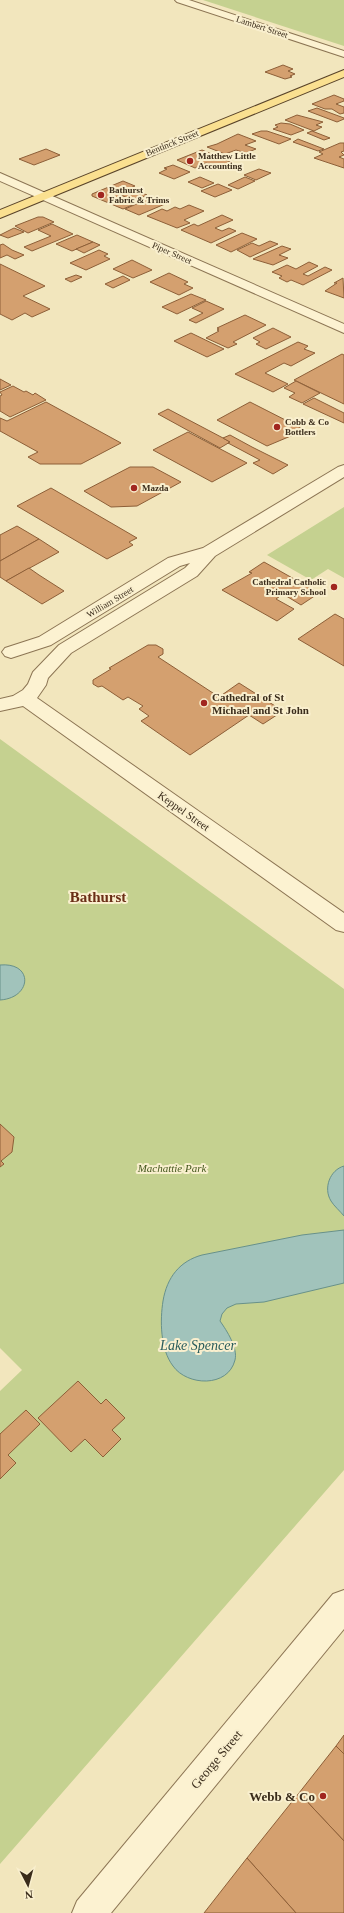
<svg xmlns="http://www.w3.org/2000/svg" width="344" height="1913" font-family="Georgia,serif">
<rect width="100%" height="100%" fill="#f2e6bd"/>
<g fill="#c5d190">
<polygon points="203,0 344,0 344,46"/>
<polygon points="344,507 344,578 328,569 311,580 267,555"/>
<polygon points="0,739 344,989 344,1470 0,1864 0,1391 22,1370 0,1348"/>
</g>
<g fill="#a1c3bb" stroke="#68918a">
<path d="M0,965c34,-3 32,33 0,35z"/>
<path d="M344,1166v50c-4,-5 -10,-10 -13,-15 -8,-13 -1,-31 13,-35z"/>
<path d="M344,1230v53l-80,19 -28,2 -9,4 -5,6 -2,7c7,10 18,27 15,39 -7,28 -48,26 -62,6 -13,-17 -13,-46 -10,-65 4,-24 17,-40 39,-46l100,-20z"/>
</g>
<g fill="#d4a06f" stroke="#8d5f38">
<polygon points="283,65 293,69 288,71 295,74 290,76 292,77 285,79 265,72"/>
<polygon points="334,95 344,99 344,101 336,104 344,107 344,113 340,114 332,109 325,109 312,104"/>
<polygon points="317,108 344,118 344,119 337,122 308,111"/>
<polygon points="297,115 323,122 316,125 322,127 314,131 285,120"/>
<polygon points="281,123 290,124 304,130 291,135 273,129 278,127 275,125"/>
<polygon points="261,131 267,131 291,139 279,144 252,134"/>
<polygon points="312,131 330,138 324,140 307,133"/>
<polygon points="238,134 256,141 245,145 256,149 246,153 236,150 225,154 207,147 217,144"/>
<polygon points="298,139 324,149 318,151 293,142"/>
<polygon points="340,143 344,143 344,151 341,152 344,155 339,157 344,159 344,168 314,158 323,154 319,152"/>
<polygon points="46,149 60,155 34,165 19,159"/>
<polygon points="202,150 233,163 219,168 206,163 195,168 177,160"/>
<polygon points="173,165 190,172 174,179 159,173 167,169 164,168"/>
<polygon points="259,169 271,173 256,180 244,175"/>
<polygon points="200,177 214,183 202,188 188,182"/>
<polygon points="245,177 255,181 238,189 228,185"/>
<polygon points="123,181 135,186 116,194 137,203 123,209 92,196 92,194"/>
<polygon points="218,184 232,190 215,197 201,191"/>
<polygon points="135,190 147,195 134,201 121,195"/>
<polygon points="150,198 165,204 139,215 125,209"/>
<polygon points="189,205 204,211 184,220 190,223 177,228 147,216 162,209 167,211 175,207 180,209"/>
<polygon points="222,215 233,220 215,228 222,231 229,228 236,231 211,243 181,230 194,224 198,226"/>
<polygon points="38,217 43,217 54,222 28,233 15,226"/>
<polygon points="52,224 73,234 32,251 24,247 51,236 38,230"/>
<polygon points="14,228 24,232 8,238 0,235"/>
<polygon points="242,233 257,239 231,252 216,245"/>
<polygon points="77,235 93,242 72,251 56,244"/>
<polygon points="270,241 278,244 250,257 237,250 252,243 259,246"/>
<polygon points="93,242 100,245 84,253 76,249"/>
<polygon points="3,244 12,250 24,255 15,259 7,255 0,258 0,245"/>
<polygon points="282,246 291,249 279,255 288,258 273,265 253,259"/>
<polygon points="99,250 108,254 104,256 110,259 86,270 70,263"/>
<polygon points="132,260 152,270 133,278 113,269"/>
<polygon points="309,262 318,266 303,274 308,276 325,267 332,270 303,285 291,280 287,282 279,278 282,276 272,272 287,265 296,269"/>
<polygon points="0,264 45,286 23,296 50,309 32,317 25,313 12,320 0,314"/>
<polygon points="169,273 188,282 184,284 193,288 179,295 150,282"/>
<polygon points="76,275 82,277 71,282 65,279"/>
<polygon points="123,276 130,280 113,288 105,284"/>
<polygon points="343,278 344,298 325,291 337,283 334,283"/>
<polygon points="191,294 206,300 177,314 162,307"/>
<polygon points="206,301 224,309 196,323 189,320 203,313 192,308"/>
<polygon points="245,315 266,325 233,342 237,344 228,348 206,338 219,331 217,330 219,329 217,328"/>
<polygon points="273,328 291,337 266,349 256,344 260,342 253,338"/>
<polygon points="191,333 224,349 207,357 174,341"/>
<polygon points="298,342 308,346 304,349 315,353 291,366 284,363 265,373 288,384 273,392 235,374"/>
<polygon points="342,354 344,355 344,404 294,380"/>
<polygon points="0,379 11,385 0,390"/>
<polygon points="296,381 320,393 302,403 289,397 295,393 284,388"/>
<polygon points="13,386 24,392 26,391 33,395 35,393 46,400 10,417 0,411 0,396 2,395 0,392"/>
<polygon points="314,398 344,413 344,423 303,404"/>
<polygon points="46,402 121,443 81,464 40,464 28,457 38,452 0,431 0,418 7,421"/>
<polygon points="250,402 305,430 267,446 217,420"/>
<polygon points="168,409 223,438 230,442 220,448 158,414"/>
<polygon points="188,432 247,463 212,482 153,450"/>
<polygon points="230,435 252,447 288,465 273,474 253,463 260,460 228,443 230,442 223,438"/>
<polygon points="130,467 153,467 181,482 137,506 111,507 84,491"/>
<polygon points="51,488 137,538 129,542 133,545 107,559 17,506"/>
<polygon points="17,526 39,539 0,561 0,535"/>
<polygon points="39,539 59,552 6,581 0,577 0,561"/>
<polygon points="264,562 319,593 301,605 283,594 276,599 294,609 277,621 222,590 252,573 249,572"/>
<polygon points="29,568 39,575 64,591 42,604 6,581"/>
<polygon points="335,614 344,619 344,666 298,639"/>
<polygon points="148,645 156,645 163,649 163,654 158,657 219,697 239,683 283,711 263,724 249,715 190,755 141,721 149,716 139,709 143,706 128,697 123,700 102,686 98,687 93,684 93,680 111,669 109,668"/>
<polygon points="0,1124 14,1137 12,1152 1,1161 4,1164 0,1167"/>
<polygon points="78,1381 101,1404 106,1399 125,1418 112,1430 121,1439 103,1457 85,1439 71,1452 38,1418"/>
<polygon points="26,1410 40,1424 8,1455 16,1463 0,1479 0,1434"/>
<polygon points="344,1735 344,1754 336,1746"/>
<polygon points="336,1746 344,1754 344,1841 299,1793"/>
<polygon points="299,1793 344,1841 344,1913 296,1913 247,1858"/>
<polygon points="247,1858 296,1913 204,1913"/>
</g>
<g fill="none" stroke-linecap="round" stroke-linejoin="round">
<defs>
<g id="minor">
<polygon points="175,0 189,0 344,51 344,57 177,2"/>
<polygon points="0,173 344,324 344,333 0,181"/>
<polygon points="344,465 344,477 215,556 197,576 71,653 48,678 46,685 37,698 344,913 344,932 336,930 23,706 0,711 0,699 13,696 23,690 28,684 33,672 59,645 185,568 190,563 180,566 51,645 11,658 5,656 2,652 5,648 39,637 168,558 203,548 338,467"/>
<polygon points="344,1590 344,1629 111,1913 72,1913 77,1901 333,1594"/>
</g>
<polygon id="major" points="344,70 344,77 0,218 0,210"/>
</defs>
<use href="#minor" stroke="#8c7554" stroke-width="2"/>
<use href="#major" stroke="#594329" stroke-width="2"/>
<use href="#minor" fill="#fcf2d1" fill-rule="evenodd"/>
<use href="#major" fill="#fae090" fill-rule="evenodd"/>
</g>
<g fill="#a1261f" stroke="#f9efce" stroke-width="1.5">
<circle cx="190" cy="161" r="4"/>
<circle cx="101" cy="195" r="4"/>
<circle cx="277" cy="427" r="4"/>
<circle cx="134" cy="488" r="4"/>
<circle cx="334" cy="587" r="4"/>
<circle cx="204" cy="703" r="4"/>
<circle cx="323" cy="1796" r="4"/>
</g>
<g text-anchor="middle" stroke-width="4" stroke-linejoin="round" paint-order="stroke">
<g font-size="9" fill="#3a2c1b" stroke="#f9efce">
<text transform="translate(262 27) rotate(18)" y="3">Lambert Street</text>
<text transform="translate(172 143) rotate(-22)" y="3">Bentinck Street</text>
<text transform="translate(172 253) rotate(24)" y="3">Piper Street</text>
<text transform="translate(110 602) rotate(-31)" y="3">William Street</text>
</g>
<g font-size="9" font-weight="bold" fill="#3a2c1b" stroke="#f9efce" text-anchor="start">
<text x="198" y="159">Matthew Little<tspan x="198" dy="10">Accounting</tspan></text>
<text x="109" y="193">Bathurst<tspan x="109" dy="10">Fabric &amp; Trims</tspan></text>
<text x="285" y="425">Cobb &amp; Co<tspan x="285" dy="10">Bottlers</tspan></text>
<text x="142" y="491">Mazda</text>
<text x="326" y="585" text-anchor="end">Cathedral Catholic<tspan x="326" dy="10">Primary School</tspan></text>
</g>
<g font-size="11" font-weight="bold" fill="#3a2c1b" stroke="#f9efce" text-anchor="start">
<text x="212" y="701">Cathedral of St<tspan x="212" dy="13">Michael and St John</tspan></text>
</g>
<g font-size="11" fill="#3a2c1b" stroke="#f9efce">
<text transform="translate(184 811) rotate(35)" y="4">Keppel Street</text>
</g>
<g font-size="11" font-style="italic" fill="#46581f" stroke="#f9efce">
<text x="172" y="1172">Machattie Park</text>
</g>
<g font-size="13" fill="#3a2c1b" stroke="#f9efce">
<text transform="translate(216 1759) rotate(-50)" y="5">George Street</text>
</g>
<g font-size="13" font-weight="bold" fill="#3a2c1b" stroke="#f9efce" text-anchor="end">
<text x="315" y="1801">Webb &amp; Co</text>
</g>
<g font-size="14" font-style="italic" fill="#285b5b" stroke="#f9efce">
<text x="198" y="1350">Lake Spencer</text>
</g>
<g font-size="15" font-weight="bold" fill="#6a2d16" stroke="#f9efce">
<text x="98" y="902">Bathurst</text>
</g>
</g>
<g transform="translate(28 1885) rotate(174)" stroke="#f9efce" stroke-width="3" paint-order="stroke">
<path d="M0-3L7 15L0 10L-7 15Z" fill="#3a2c1b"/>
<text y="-6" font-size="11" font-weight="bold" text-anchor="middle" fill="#3a2c1b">N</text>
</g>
</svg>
